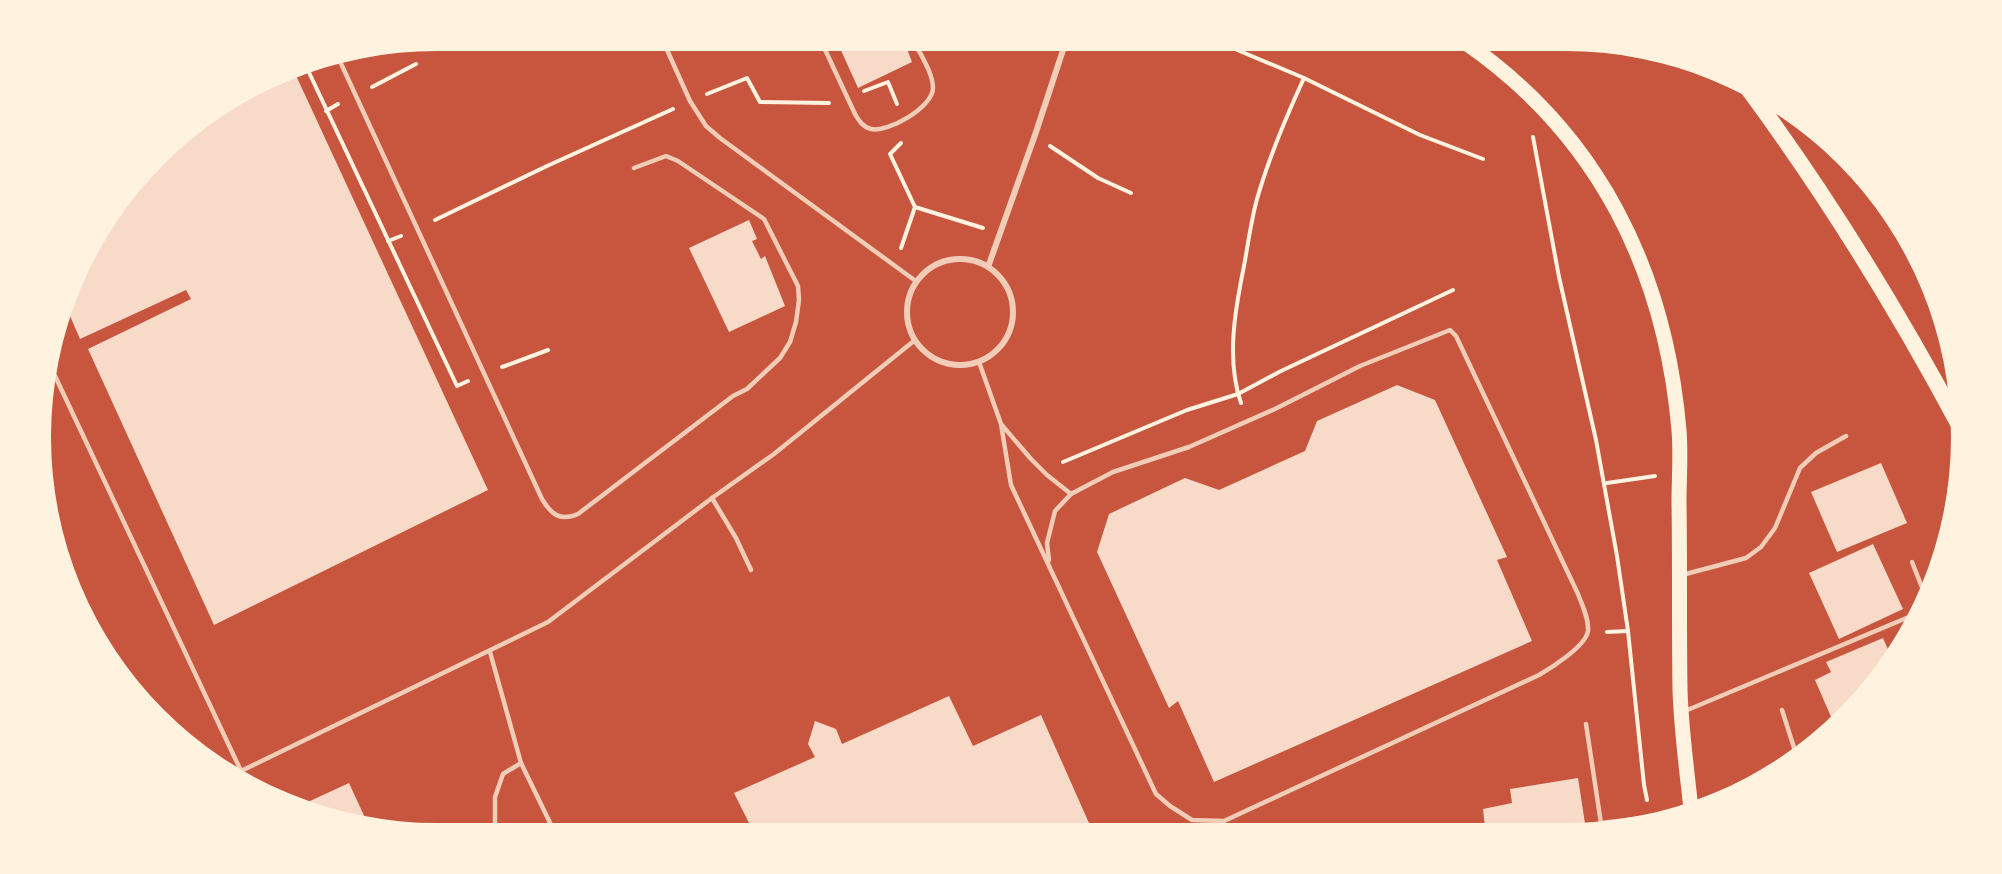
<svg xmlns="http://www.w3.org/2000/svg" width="2002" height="874" font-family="Mulish,sans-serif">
<rect width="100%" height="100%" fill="#c8553d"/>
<g fill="#f7dbc8">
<polygon points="829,41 904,41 912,62 858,88 839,46 833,48"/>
<polygon points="293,69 488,490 214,625 88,349 191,299 186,290 80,339 67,309 93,239 176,139 239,93"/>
<polygon points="749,220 757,239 752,241 761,259 765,256 785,306 729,332 689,248"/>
<polygon points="1397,385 1435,400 1507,557 1497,560 1532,641 1214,782 1178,701 1169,708 1097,552 1109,514 1185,478 1219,490 1305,451 1317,421"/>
<polygon points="1881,463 1907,523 1837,552 1811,492"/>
<polygon points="1873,544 1903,609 1839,639 1809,573"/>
<polygon points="1883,638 1891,656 1897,653 1894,658 1835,726 1815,680 1831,672 1826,662"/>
<polygon points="949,696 973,746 1041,715 1093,832 754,833 734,793 815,757 808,744 815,721 836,729 842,744"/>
<polygon points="1578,778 1586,830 1480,830 1485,828 1483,809 1512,803 1510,789"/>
<polygon points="349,783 367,822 309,812 297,807"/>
</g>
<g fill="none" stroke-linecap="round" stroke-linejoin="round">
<g stroke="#fff3e0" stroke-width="4">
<polyline points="1216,41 1304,78 1420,135 1483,159"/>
<polyline points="305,64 457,386 468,381"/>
<polyline points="372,87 416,64"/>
<polyline points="864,91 888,82 897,104"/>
<polyline points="707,94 747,78 760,102 829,103"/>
<polyline points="326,111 338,104"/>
<polyline points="1533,137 1559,277 1596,440 1617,556 1628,631 1644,785 1647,800"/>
<polyline points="901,143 890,154 915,207 901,248"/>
<polyline points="1050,146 1098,178 1131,193"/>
<polyline points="915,207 983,228"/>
<polyline points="435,220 547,166 673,109"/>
<polyline points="388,241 401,236"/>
<polyline points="502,367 548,350"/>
<path d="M1241,403c-15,-43 -6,-93 3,-137 4,-22 7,-45 13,-67 12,-42 29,-82 47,-121"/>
<polyline points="1063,462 1187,410 1238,394 1281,371 1453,290"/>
<polyline points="1607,483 1655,476"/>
<polyline points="1607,632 1628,631"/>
</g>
<g stroke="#f1ccb7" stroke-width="4.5">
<polyline points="663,41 690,101 706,126 720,138 917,282"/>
<path d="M821,41l34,73c4,7 8,13 16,15 17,4 62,-22 62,-41 0,-15 -13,-34 -19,-47"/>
<path d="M338,57l204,442c9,15 18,23 36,15l155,-118 14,-7 33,-31 10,-16 6,-20 3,-22 -1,-14 -34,-67 -86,-58 -12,-5 -32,12"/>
<polyline points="48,361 241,771 548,622 712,498 774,454 915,340"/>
<path d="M979,362l22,62 10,61 145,309 14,12 22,14 32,1 315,-146c12,-7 47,-29 49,-44 1,-13 -6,-26 -10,-37l-122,-258 -6,-6 -90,36 -85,43 -86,38 -76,25 -42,22 -24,-19 -16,-16 -30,-35"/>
<polyline points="712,498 736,538 751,570"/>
<polyline points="1049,560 1047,543 1055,511 1071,494"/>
<polyline points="1912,562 1925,595"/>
<polyline points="1682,575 1746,558 1761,547 1775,528 1800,468 1816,453 1846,436"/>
<polyline points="490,652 521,763 503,774 495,797 495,833"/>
<polyline points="1782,710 1796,754"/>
<polyline points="1685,711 1916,614"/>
<polyline points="1586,724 1602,830"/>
<polyline points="521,763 555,833"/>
<polyline points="1601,823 1677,814"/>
</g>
<g stroke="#f1ccb7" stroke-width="6">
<circle cx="960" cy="312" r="53"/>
<polyline points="988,267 1035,135 1066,41"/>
</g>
<path stroke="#fff3e0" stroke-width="15" d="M1463,41c135,92 202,229 216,389 2,24 0,49 0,73 1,62 0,124 1,186 1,40 7,81 11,121"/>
<path stroke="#fff3e0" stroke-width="16" d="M1746,86c80,108 151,223 214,341"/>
</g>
<path d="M0 0H2002V874H0ZM437 51H1565A386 386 0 0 1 1951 437V437A386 386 0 0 1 1565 823H437A386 386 0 0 1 51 437V437A386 386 0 0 1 437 51Z" fill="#fff3e0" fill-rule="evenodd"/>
</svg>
